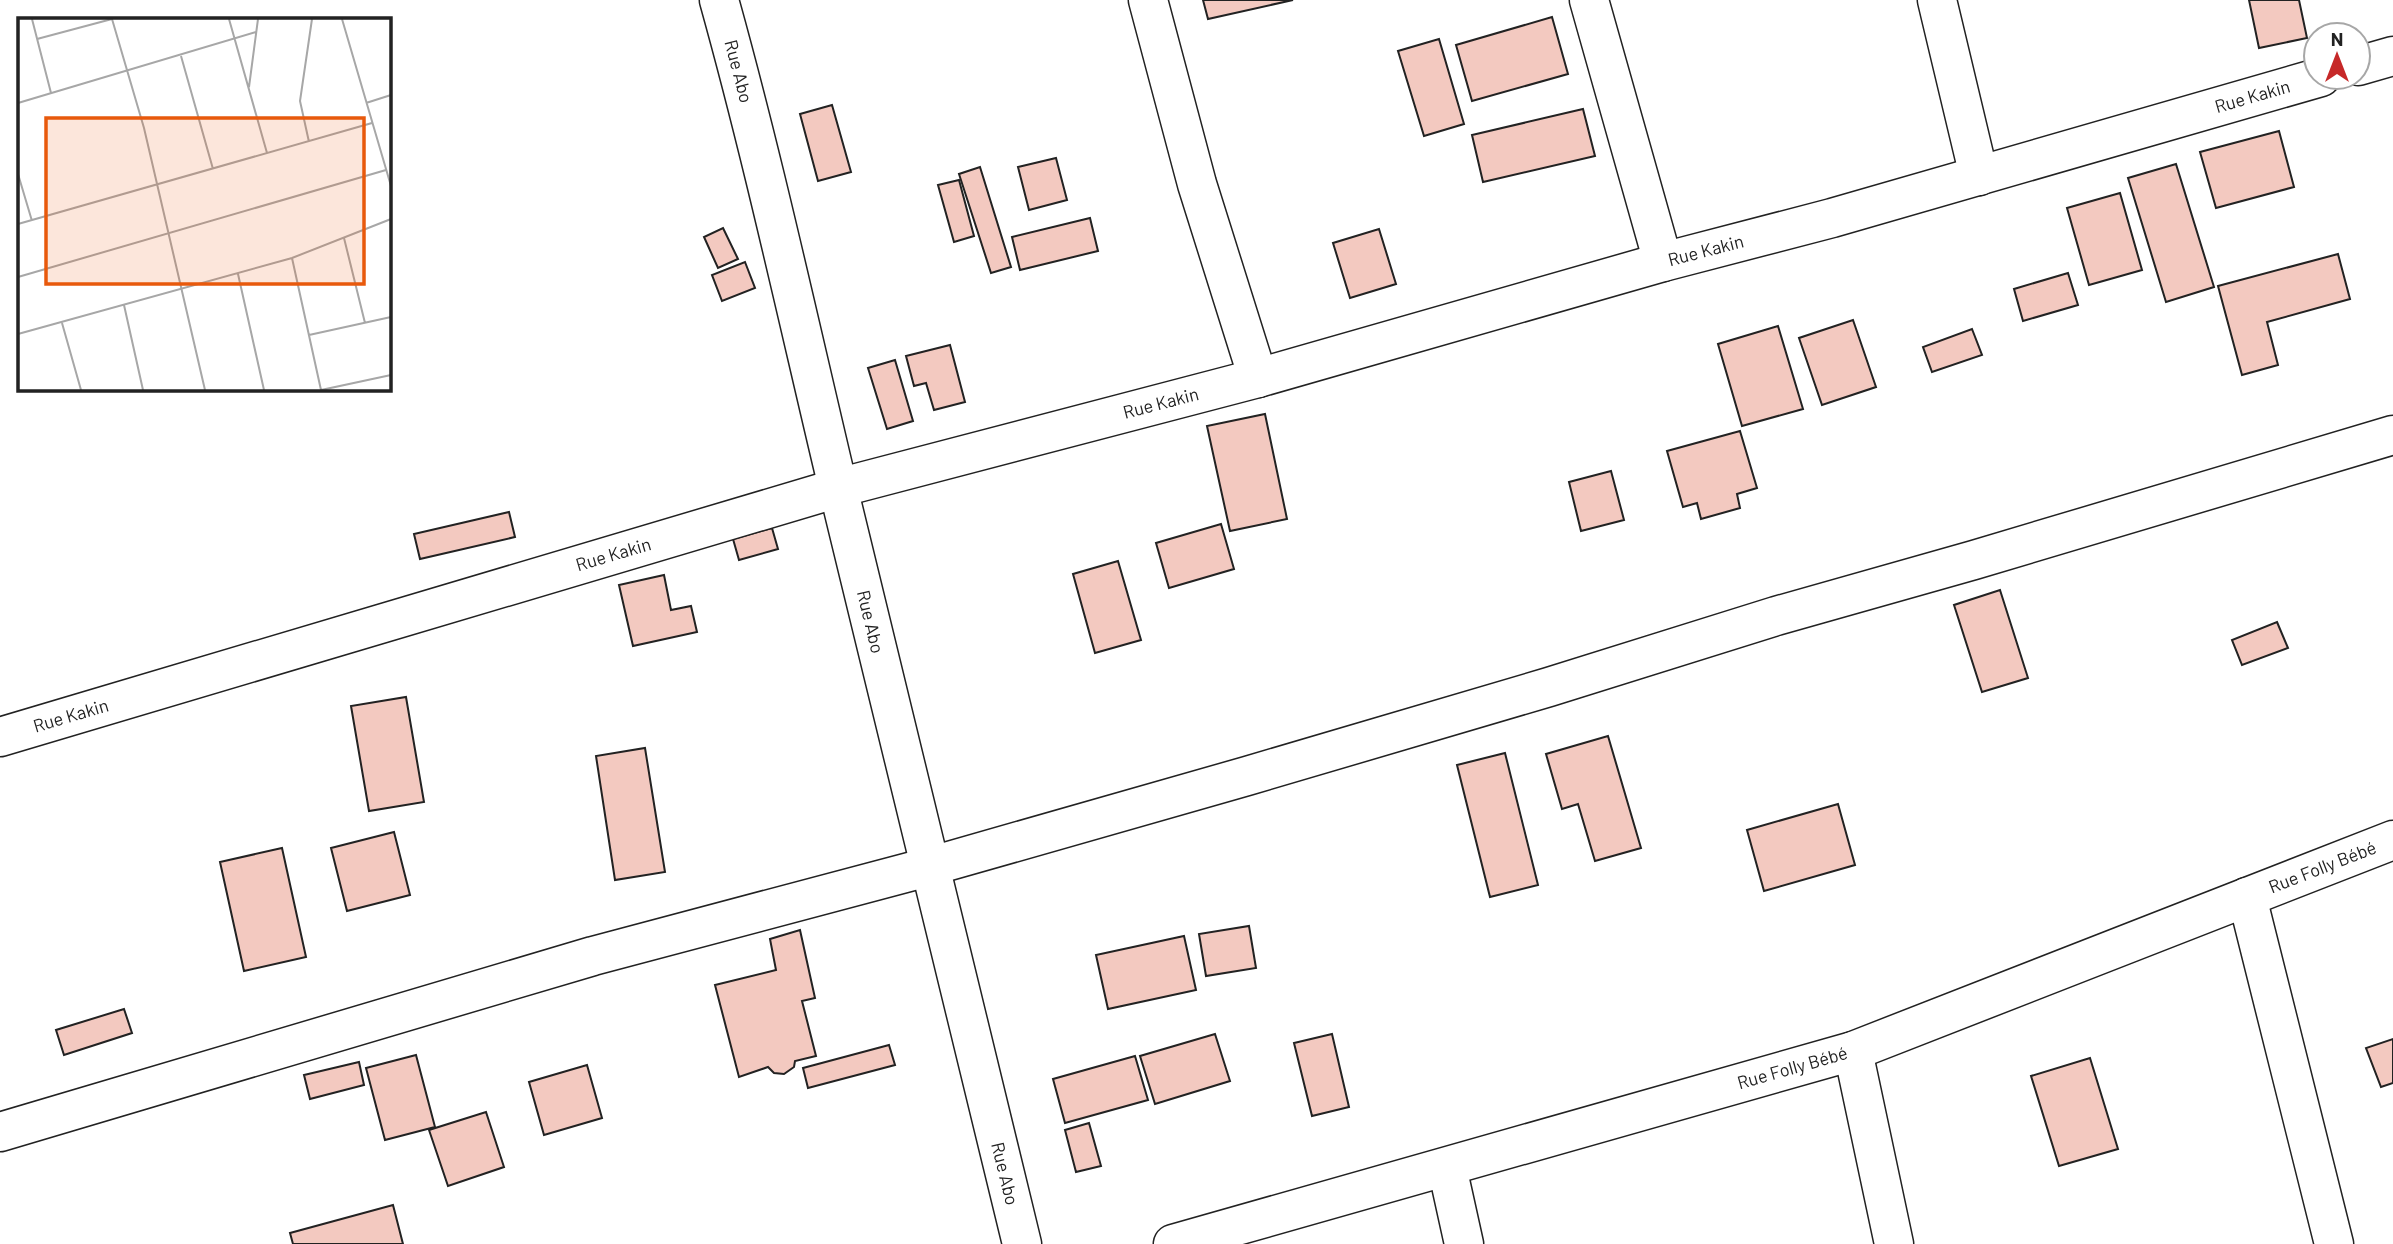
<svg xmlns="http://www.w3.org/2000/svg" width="2393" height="1244" font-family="Barlow,sans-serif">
<rect width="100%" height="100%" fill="#fff"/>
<g fill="#f3c9c0" stroke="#222" stroke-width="2">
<polygon points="1203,0 1293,0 1208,19"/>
<polygon points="2249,0 2299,0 2307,38 2259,48"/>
<polygon points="1552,17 1568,74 1472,101 1456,45"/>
<polygon points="1439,39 1464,124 1424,136 1398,51"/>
<polygon points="832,105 851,172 818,181 800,114"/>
<polygon points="1583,109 1595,156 1483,182 1472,135"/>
<polygon points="2279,131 2294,187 2216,208 2200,152"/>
<polygon points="1056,158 1067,200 1029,210 1018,167"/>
<polygon points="2176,164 2214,287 2166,302 2128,178"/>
<polygon points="980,167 1011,267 991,273 959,174"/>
<polygon points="959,180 974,236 954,242 938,185"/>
<polygon points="2120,193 2142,270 2089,285 2067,208"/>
<polygon points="1090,218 1098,251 1020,270 1012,237"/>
<polygon points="723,228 738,259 718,268 704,237"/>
<polygon points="1379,229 1396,284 1350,298 1333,243"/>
<polygon points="2338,254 2350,299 2267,322 2278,365 2242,375 2218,286"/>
<polygon points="745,262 755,288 722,301 712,275"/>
<polygon points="2068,273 2078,305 2023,321 2014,289"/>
<polygon points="1853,320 1876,387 1822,405 1799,338"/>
<polygon points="1778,326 1803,409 1742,426 1718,344"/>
<polygon points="1972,329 1982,355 1932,372 1923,347"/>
<polygon points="950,345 965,402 934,410 926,383 914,386 906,356"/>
<polygon points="895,360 913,421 887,429 868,368"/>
<polygon points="1265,414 1287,519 1230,531 1207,426"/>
<polygon points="1740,431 1757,488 1737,494 1740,508 1701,519 1697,503 1683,507 1667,451"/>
<polygon points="1611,471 1624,520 1581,531 1569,482"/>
<polygon points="509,512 515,537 420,559 414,534"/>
<polygon points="1221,524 1234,569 1169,588 1156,543"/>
<polygon points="772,528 778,549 739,560 733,539"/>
<polygon points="1118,561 1141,640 1095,653 1073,574"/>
<polygon points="664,575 671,610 691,606 697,632 633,646 619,585"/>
<polygon points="2000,590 2028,678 1982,692 1954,605"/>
<polygon points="2277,622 2288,648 2242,665 2232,640"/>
<polygon points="406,697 424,802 369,811 351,706"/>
<polygon points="1608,736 1641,848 1595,861 1578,804 1562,809 1546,754"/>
<polygon points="645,748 665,872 615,880 596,756"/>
<polygon points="1505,753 1538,885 1490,897 1457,765"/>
<polygon points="1838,804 1855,865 1764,891 1747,830"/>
<polygon points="394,832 410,895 347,911 331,848"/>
<polygon points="282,848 306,957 244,971 220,862"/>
<polygon points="1249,926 1256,968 1206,976 1199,934"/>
<polygon points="800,930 815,998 802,1001 816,1056 795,1061 794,1067 784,1074 774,1073 768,1067 739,1077 715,985 776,970 770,939"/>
<polygon points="1184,936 1196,990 1108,1009 1096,955"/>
<polygon points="124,1009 132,1033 64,1055 56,1030"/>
<polygon points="1215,1034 1230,1081 1155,1104 1140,1056"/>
<polygon points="1332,1034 1349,1107 1312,1116 1294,1043"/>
<polygon points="2393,1039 2393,1083 2381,1087 2366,1048"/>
<polygon points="889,1045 895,1065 808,1088 803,1068"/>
<polygon points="416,1055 435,1127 385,1140 366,1068"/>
<polygon points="1135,1056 1148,1100 1065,1123 1053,1079"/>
<polygon points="2090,1058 2118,1149 2059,1166 2031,1076"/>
<polygon points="359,1062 364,1085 310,1099 304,1075"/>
<polygon points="587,1065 602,1118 544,1135 529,1082"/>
<polygon points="486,1112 504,1167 448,1186 429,1130"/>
<polygon points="1089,1123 1101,1166 1076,1172 1065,1130"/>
<polygon points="393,1205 403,1244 293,1244 290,1233"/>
</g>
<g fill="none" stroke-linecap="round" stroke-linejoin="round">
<defs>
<g id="minor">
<path id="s1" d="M719,0c46,165 82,333 122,500 59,248 119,496 181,744"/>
<polyline points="1148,0 1197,184 1258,378"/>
<polyline points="1589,0 1663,262"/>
<polyline points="1937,0 1979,176"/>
<polyline points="2358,66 2393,56"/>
<path id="s2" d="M0,737l838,-249 420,-110 405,-116 169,-44 489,-141"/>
<polyline points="2247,897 2334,1244"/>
<polyline points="1853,1051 1894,1244"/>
<polyline points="0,1132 593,956 928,867 1247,776 1549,687 1776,616 1974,560 2393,435"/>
<polyline points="1447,1167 1464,1244"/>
<path id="s3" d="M1173,1244l680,-193 540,-211"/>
</g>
</defs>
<use href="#minor" stroke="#222" stroke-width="41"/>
<use href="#minor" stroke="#fff" stroke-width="38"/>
</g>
<g text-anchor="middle" stroke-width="5" stroke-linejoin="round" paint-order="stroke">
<g font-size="18" fill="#222" stroke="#fff">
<text dy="6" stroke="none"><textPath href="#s1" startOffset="74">Rue Abo</textPath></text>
<text dy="6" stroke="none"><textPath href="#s2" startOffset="2342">Rue Kakin</textPath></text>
<text dy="6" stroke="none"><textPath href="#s2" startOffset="1774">Rue Kakin</textPath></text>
<text dy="6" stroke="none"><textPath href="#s2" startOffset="1208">Rue Kakin</textPath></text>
<text dy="6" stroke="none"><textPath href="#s2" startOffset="640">Rue Kakin</textPath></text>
<text dy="6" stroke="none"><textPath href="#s1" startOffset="640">Rue Abo</textPath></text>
<text dy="6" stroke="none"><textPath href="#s2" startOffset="74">Rue Kakin</textPath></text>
<text dy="6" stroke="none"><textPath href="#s3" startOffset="1211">Rue Folly Bébé</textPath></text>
<text dy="6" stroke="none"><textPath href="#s3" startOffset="644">Rue Folly Bébé</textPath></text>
<text dy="6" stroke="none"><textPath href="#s1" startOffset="1208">Rue Abo</textPath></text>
</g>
</g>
<g transform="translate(18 18)">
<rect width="373" height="373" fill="#fff"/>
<path fill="none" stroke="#a7a7a7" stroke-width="2" d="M14,1l19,74M94,1l32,109 61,262M211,1l38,134M324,1l49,167M19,21l75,-20M163,38l32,113M231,69l9,-68M0,85l238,-71M348,85l25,-8M291,124l-9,-41 12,-82M0,156l14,47M0,206l354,-101M326,220l21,85M274,240l29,132 70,-15M220,256l26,116M0,259l368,-107M106,287l19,85M44,305l19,67M0,316l274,-76 99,-39M291,317l82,-18"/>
<path fill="#e8590c" fill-opacity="0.15" stroke="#e8590c" stroke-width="3.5" d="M28,100h318v166h-318z"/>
<rect width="373" height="373" fill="none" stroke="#222" stroke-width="3.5"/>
</g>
<g transform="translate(2337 56)"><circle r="33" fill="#ffffff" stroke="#a7a7a7" stroke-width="2"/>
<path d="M0-5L12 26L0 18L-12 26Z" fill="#c62828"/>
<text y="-10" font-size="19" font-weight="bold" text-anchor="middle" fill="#222222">N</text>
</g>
</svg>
